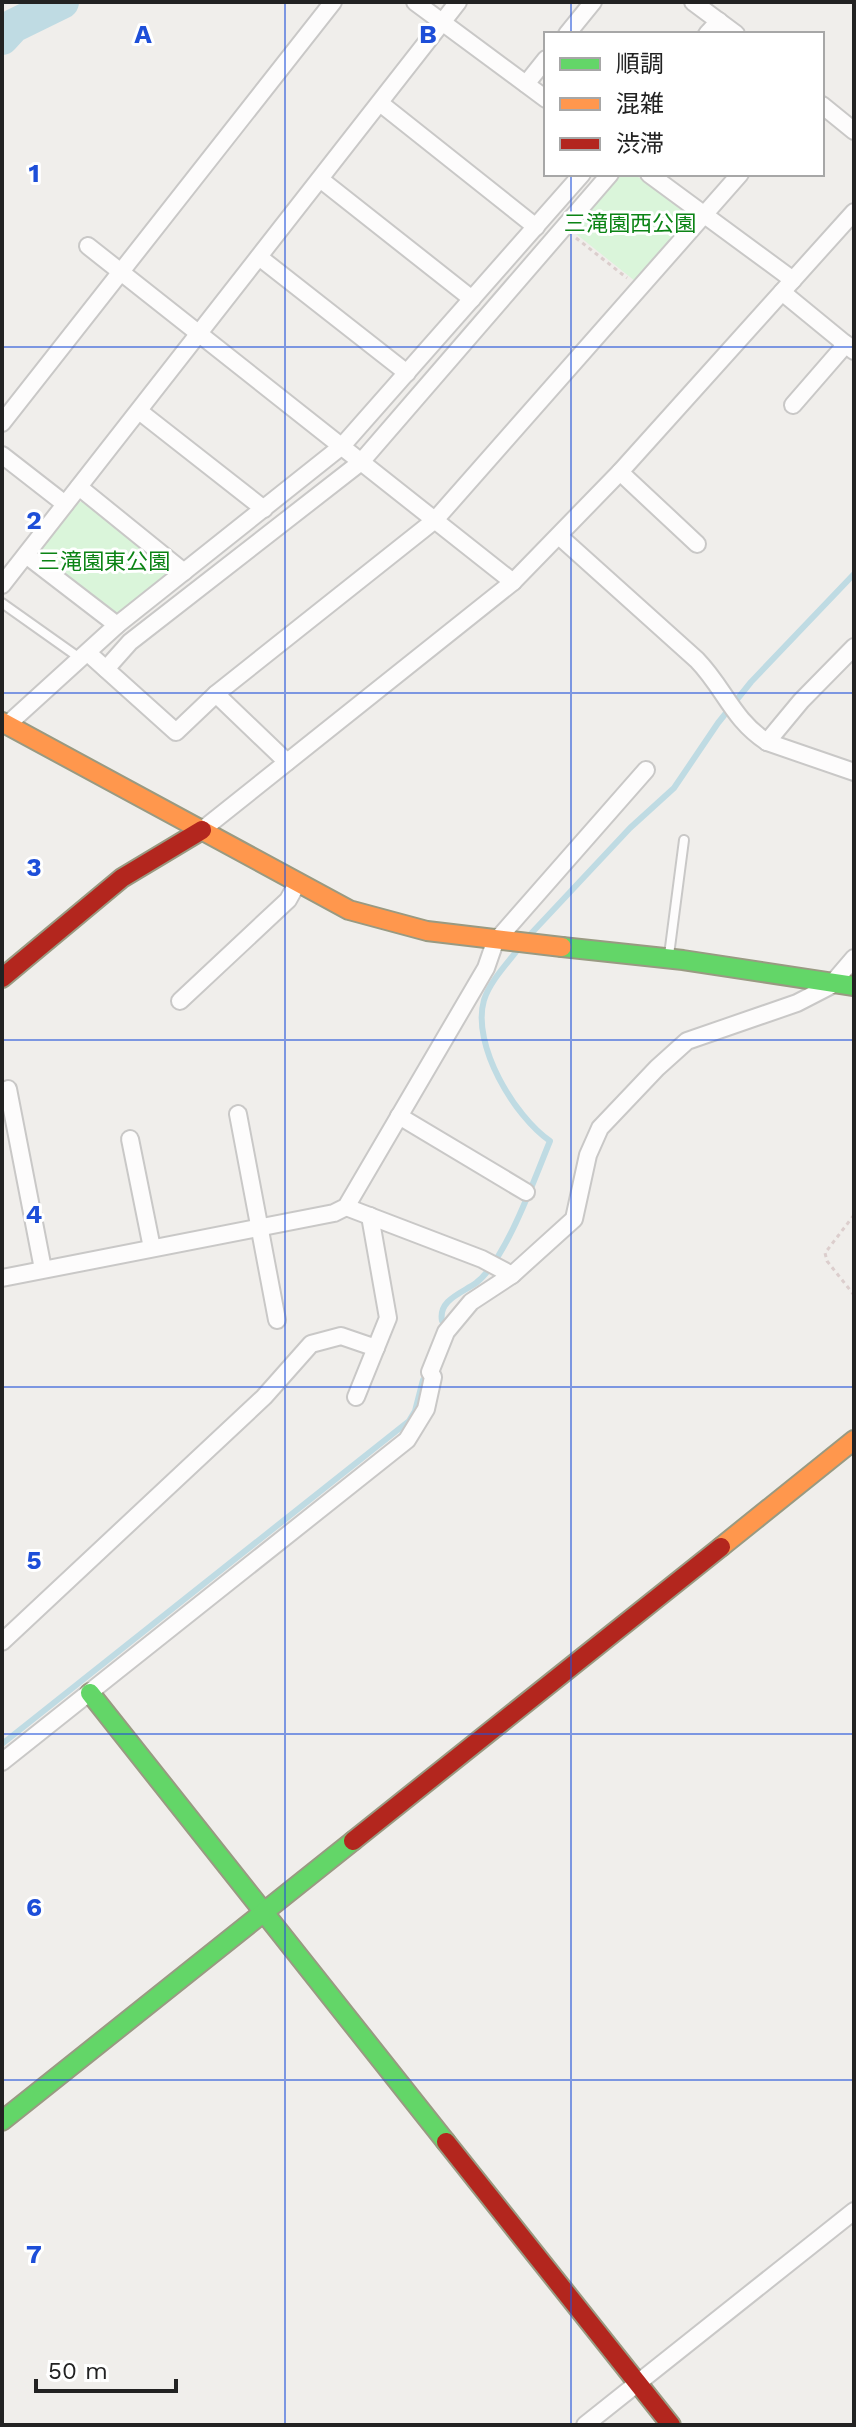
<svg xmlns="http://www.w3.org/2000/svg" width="856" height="2427" font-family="'Work Sans','Noto Sans JP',sans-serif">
<rect width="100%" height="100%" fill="#f0eeeb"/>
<g fill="#daf5da">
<polygon points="618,174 634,174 689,214 688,223 635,281 570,229"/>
<polygon points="85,501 171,569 169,575 120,614 113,615 39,558 39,547 77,503"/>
</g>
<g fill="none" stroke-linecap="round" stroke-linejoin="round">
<g stroke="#bfdbe3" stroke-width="6">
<polyline points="526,939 630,828 674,788 718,723 751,682 854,574"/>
<path d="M442,1321c-4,-21 20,-28 34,-38 30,-23 59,-106 74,-142 -35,-24 -79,-96 -66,-141 6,-19 23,-36 35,-52"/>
<polyline points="2,1744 409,1421 415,1411 423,1380"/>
</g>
<polyline stroke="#bfdbe3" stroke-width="34" points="2,38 13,26 62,2"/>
<defs>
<g id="lane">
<polyline points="2,603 81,659"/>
<polyline points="669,955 684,840"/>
</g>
<g id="street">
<polyline points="415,2 546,99"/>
<polyline points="693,2 736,34"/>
<polyline points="567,34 593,2"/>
<polyline points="707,34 719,21"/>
<polyline points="526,84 546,59"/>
<polyline points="380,103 536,227"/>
<polyline points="822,105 854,131"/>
<polyline points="649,174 793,280"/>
<polyline points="320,179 472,299"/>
<polyline points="88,246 513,582"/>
<polyline points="259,257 407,373"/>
<polyline points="782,292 854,351"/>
<polyline points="793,405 846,344"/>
<polyline points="139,411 264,509"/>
<polyline points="2,423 333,2"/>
<polyline points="2,455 65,504"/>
<polyline points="620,472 697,544"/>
<polyline points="79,487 184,572"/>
<path d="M559,536l138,124c28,29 35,59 70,82"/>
<polyline points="26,555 117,625"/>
<polyline points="2,585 458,2"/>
<polyline points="854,647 801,701 767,742 854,772"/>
<polyline points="88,653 176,732 216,694 435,520 740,174"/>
<polyline points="106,669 130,642 361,462 610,174"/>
<polyline points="216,694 287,762"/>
<polyline points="7,725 117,625 342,446 582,174"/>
<polyline points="202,830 513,582 620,472 854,212"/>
<polyline points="180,1001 288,900 298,882"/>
<polyline points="8,1089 43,1269"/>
<polyline points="238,1114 277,1320"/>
<polyline points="399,1116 526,1192"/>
<polyline points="130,1139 152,1248"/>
<polyline points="512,1275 574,1219 588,1155 600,1128 657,1068 687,1041 797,1003 830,986 854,958"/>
<polyline points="2,1278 334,1213 346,1207 486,968 495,942 646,770"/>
<polyline points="356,1397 388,1318 370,1216"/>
<polyline points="2,1642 264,1397 311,1344 341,1336 376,1348"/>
<polyline points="2,1762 407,1440 426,1409 433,1377 430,1372 446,1332 471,1302 512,1275 482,1259 346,1207"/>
<polyline points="585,2425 854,2211"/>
</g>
<g id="fast">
<polyline points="562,947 683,960 854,986"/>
<polyline points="90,1693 446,2142"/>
<polyline points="2,2121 353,1841"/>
</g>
<g id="slow">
<polyline points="2,722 349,910 427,931 562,947"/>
<polyline points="721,1547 854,1440"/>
</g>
<g id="jam">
<polyline points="2,978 122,878 202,830"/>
<polyline points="353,1841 721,1547"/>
<polyline points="446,2142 671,2425"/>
</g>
</defs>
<use href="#lane" stroke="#c9c8c7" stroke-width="12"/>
<use href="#street" stroke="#c9c8c7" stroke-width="20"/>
<use href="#fast" stroke="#999a82" stroke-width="22"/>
<use href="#slow" stroke="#999a82" stroke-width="22"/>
<use href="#jam" stroke="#999a82" stroke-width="22"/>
<g stroke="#dccecd" stroke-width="3" stroke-dasharray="4 4" stroke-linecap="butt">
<polyline points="576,238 627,278"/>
<polyline points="854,1215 825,1253 827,1261 854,1295"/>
</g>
<use href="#lane" stroke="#fdfcfc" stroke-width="8"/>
<use href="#street" stroke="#fdfcfc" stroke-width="16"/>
<use href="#fast" stroke="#63d668" stroke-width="18"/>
<use href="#slow" stroke="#ff974d" stroke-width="18"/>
<use href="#jam" stroke="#b3261e" stroke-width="18"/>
</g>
<path fill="none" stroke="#1d4ed8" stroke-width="2" stroke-opacity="0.55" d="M285,2v2423M571,2v32M571,174v2251M2,347h852M2,693h852M2,1040h852M2,1387h852M2,1734h852M2,2080h852"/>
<g text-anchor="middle" stroke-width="6" stroke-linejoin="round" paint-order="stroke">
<g font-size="22" fill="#0c8416" stroke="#fff">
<text x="630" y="231">三滝園西公園</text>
<text x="104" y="569">三滝園東公園</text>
</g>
</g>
<g font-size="26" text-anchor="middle" font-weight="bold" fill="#1d4ed8" stroke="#fff" stroke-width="6" stroke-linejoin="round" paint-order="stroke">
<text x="143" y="43">A</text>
<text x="428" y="43">B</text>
<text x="34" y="182">1</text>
<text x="34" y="529">2</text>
<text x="34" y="876">3</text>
<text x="34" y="1223">4</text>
<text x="34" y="1569">5</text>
<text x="34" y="1916">6</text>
<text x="34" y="2263">7</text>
</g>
<rect width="856" height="2427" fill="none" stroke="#222222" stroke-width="8"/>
<rect x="544" y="32" width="280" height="144" fill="#ffffff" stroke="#a7a7a7" stroke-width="2"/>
<rect x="560" y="58" width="40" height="12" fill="#63d668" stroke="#a7a7a7" stroke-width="2"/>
<text x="616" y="72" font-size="24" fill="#222222">順調</text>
<rect x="560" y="98" width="40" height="12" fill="#ff974d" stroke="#a7a7a7" stroke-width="2"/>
<text x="616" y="112" font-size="24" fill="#222222">混雑</text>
<rect x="560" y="138" width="40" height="12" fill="#b3261e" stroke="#a7a7a7" stroke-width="2"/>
<text x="616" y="152" font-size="24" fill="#222222">渋滞</text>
<path d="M36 2379v12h140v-12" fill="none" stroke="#222222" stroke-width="4"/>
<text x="48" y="2379" font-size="24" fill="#222222" stroke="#ffffff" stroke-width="6" paint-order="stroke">50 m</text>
</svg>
